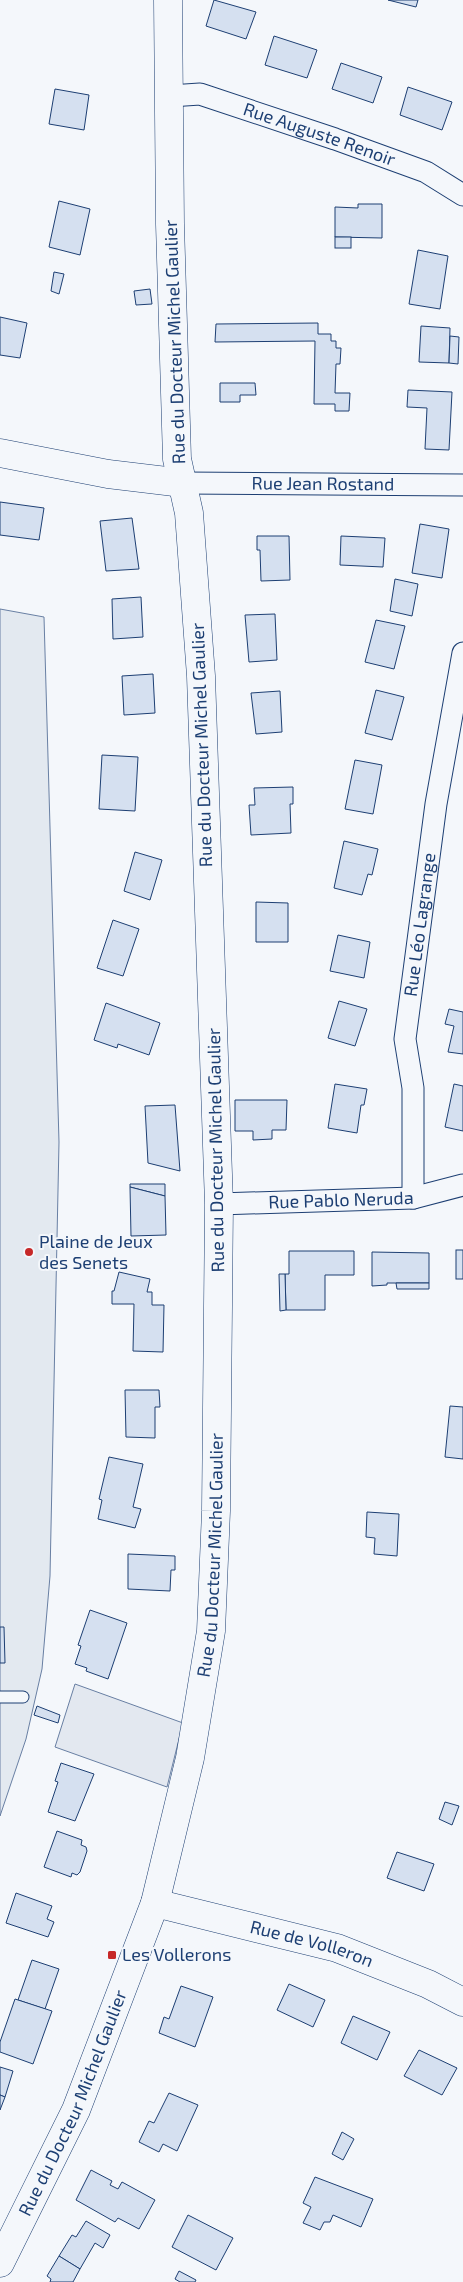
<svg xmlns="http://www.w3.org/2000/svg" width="463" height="2282" font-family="'Exo 2',sans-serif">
<rect width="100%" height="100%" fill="#f4f7fb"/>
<polygon fill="#e3e9f0" stroke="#687fa3" points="0,609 44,617 59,1142 50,1576 42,1669 26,1739 0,1816"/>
<polygon fill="#e3e8f0" stroke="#687fa3" points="75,1684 183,1723 167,1787 55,1747"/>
<g fill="#d5e0f0" stroke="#1d3f73">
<polygon points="214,0 256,12 246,39 206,26"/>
<polygon points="388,0 418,0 416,7"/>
<polygon points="274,36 317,50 307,78 265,65"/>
<polygon points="341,63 382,77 373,103 332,89"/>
<polygon points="408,87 452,102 442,130 400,115"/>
<polygon points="55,89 89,95 84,130 49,124"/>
<polygon points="59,201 90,209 80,255 49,247"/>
<polygon points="358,204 382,204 382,238 335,237 335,207 358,208"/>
<rect x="335" y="237" width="16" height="11"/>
<polygon points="418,250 448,256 440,309 409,304"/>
<polygon points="54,272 64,274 59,294 51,291"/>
<polygon points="150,289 152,304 136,305 134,291"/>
<polygon points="0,317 27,323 20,358 0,355"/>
<polygon points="318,323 318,334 331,334 331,341 336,341 336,348 341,348 340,364 336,364 335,393 350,393 349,411 335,411 335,404 314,404 315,341 215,342 216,324"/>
<polygon points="421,326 450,328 449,363 419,362"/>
<polygon points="450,336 459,337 458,364 449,363"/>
<polygon points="220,383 255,383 256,395 240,395 240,402 220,402"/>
<polygon points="408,390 452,392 449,450 425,449 427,408 407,407"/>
<polygon points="0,502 44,508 39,540 0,535"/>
<polygon points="132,518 139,569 106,571 100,521"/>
<polygon points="420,524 449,529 442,578 412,573"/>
<polygon points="257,536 289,536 290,580 261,581 260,550 257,550"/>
<polygon points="341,536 385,538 383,567 340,565"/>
<polygon points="395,579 418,584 412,616 390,611"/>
<polygon points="141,597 143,637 113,639 112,599"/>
<polygon points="275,614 277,660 249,662 245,615"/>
<polygon points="376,620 405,626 394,669 365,662"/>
<polygon points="153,674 155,713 124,715 122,676"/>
<polygon points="376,690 404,697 392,740 365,733"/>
<polygon points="280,691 282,732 256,734 251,693"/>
<polygon points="102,755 138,757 135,811 99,809"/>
<polygon points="355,760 382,765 373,814 345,809"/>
<polygon points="293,787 293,804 290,804 291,833 251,835 249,805 255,805 254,788"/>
<polygon points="344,841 378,849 372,875 368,874 362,895 334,888"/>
<polygon points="135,852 162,860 150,900 124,891"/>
<polygon points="256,902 288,903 288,942 256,942"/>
<polygon points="113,920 139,929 123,976 97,968"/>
<polygon points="338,935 370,942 364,978 330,971"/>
<polygon points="339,1001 367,1009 355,1046 328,1038"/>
<polygon points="106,1003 160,1023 149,1055 118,1044 117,1048 94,1040"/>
<polygon points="449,1009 463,1012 463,1054 448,1052 454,1026 445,1024"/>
<polygon points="335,1084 367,1089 364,1105 361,1105 357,1133 328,1128"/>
<polygon points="454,1084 463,1086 463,1131 445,1127"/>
<polygon points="235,1100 287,1100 286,1130 272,1130 272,1139 253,1140 253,1131 235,1131"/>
<polygon points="175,1105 180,1171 148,1163 145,1106"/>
<polygon points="130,1184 165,1184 165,1196 130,1187"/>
<polygon points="130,1187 165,1196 166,1235 131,1236"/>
<rect x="456" y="1250" width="7" height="29"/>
<polygon points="289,1251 354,1251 354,1275 325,1275 325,1310 286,1310 285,1274 289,1274"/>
<polygon points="372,1252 429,1253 429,1283 387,1283 387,1285 372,1286"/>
<polygon points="119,1272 150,1279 147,1292 152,1292 152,1305 164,1305 163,1352 133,1351 134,1304 112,1304 112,1291 114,1291"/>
<polygon points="279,1274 285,1274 286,1310 280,1311"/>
<polygon points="396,1283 429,1283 429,1289 397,1289"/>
<polygon points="125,1390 159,1390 160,1407 155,1407 155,1438 126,1437"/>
<polygon points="450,1406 463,1407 463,1459 445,1457"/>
<polygon points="109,1457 143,1464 133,1507 141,1509 135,1528 98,1519 102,1500 99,1499"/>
<polygon points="367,1512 399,1514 397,1556 374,1554 375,1538 366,1537"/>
<polygon points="128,1554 175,1556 175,1570 171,1570 170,1591 128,1589"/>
<polygon points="90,1610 127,1623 108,1679 86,1671 87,1668 75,1664 81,1646 78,1645"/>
<polygon points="0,1627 4,1627 5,1663 0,1663"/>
<polygon points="37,1706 60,1715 58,1723 34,1715"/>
<polygon points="61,1763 94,1774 75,1821 48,1812 58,1782 55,1781"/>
<polygon points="445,1802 459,1806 452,1825 439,1819"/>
<polygon points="57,1831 82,1840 81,1845 86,1847 87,1851 80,1872 77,1875 72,1873 71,1877 44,1867"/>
<polygon points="397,1852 434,1864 424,1891 387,1878"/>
<polygon points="16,1893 52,1906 47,1919 54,1922 48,1937 6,1923"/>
<polygon points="32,1960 59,1969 45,2009 18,2000"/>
<polygon points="289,1984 325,2000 313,2027 277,2010"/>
<polygon points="181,1986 213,1997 195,2047 159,2033 164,2017 169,2019"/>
<polygon points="15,1999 52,2011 33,2064 0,2052 0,2042"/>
<polygon points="353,2016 390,2032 377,2060 341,2043"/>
<polygon points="419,2050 457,2068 442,2095 404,2076"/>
<polygon points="0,2067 13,2071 5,2097 0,2095"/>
<polygon points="169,2093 198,2105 177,2151 163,2144 159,2152 139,2142 149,2121 154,2123"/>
<polygon points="0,2095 5,2097 0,2110"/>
<polygon points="342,2132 354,2139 343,2160 332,2154"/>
<polygon points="91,2170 112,2181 110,2185 118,2189 122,2182 155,2200 139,2229 118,2218 115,2222 76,2200"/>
<polygon points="315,2177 373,2199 361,2227 333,2215 330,2222 324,2222 320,2230 303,2223 311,2207 303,2203"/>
<polygon points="188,2215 233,2238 216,2270 172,2247"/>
<polygon points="86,2221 110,2235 103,2248 95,2243 80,2269 59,2256 72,2235 76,2237"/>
<polygon points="59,2256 80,2269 73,2282 50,2282 51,2279 47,2276"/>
<polygon points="179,2271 196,2280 195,2282 180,2282 175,2279"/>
</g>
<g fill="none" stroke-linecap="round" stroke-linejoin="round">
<defs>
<polyline id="lane" points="0,1697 23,1697"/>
<g id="street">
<path id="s1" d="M170,96l30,-2 135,45 91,33 37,23"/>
<path id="s2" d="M183,483l280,2"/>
<path id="s3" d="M413,1198v-110l-8,-49 31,-235 27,-151"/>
<path id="s4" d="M219,1204l194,-6 50,-13"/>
</g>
<g id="secondary">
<polyline points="0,453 108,474 183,483"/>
<path id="s5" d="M155,1903l182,45 91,36 35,18"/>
<path id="s6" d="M0,2263l76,-153 79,-207 35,-145 21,-127 5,-120 3,-307 -18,-528 -12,-163 -12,-54 -7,-235 -2,-224"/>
</g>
</defs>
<use href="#lane" stroke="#1d3f73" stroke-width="13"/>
<use href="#street" stroke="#1d3f73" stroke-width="23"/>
<use href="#secondary" stroke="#1d3f73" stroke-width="29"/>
<use href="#lane" stroke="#f4f7fb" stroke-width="11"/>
<use href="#street" stroke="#f4f7fb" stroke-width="21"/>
<use href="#secondary" stroke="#f4f7fb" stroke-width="28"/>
</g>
<g fill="#c62828" stroke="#f4f7fb" stroke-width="2">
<circle cx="29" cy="1252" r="5"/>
<rect x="107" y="1950" width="10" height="10" rx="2.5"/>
</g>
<g text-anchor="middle" stroke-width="4" stroke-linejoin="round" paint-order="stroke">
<g font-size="18" fill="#1d3f73" stroke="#f4f7fb">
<text dy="6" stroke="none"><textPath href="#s1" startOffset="156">Rue Auguste Renoir</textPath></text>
<text transform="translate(175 342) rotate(-92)" y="6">Rue du Docteur Michel Gaulier</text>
<text dy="6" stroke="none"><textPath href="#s2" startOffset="140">Rue Jean Rostand</textPath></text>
<text transform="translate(202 745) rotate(-92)" y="6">Rue du Docteur Michel Gaulier</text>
<text dy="6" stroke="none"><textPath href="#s3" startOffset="275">Rue Léo Lagrange</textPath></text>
<text transform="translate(216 1150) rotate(-91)" y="6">Rue du Docteur Michel Gaulier</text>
<text dy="6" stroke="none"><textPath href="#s4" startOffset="122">Rue Pablo Neruda</textPath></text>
<text dy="6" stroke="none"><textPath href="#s6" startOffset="746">Rue du Docteur Michel Gaulier</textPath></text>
<text dy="6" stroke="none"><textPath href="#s5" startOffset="162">Rue de Volleron</textPath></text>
<text dy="6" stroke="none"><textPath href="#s6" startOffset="176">Rue du Docteur Michel Gaulier</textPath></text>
</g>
<g font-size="18" fill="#1d3f73" stroke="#f4f7fb" text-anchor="start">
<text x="39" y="1248">Plaine de Jeux<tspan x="39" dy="21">des Senets</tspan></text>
<text x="122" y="1961">Les Vollerons</text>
</g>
</g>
</svg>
